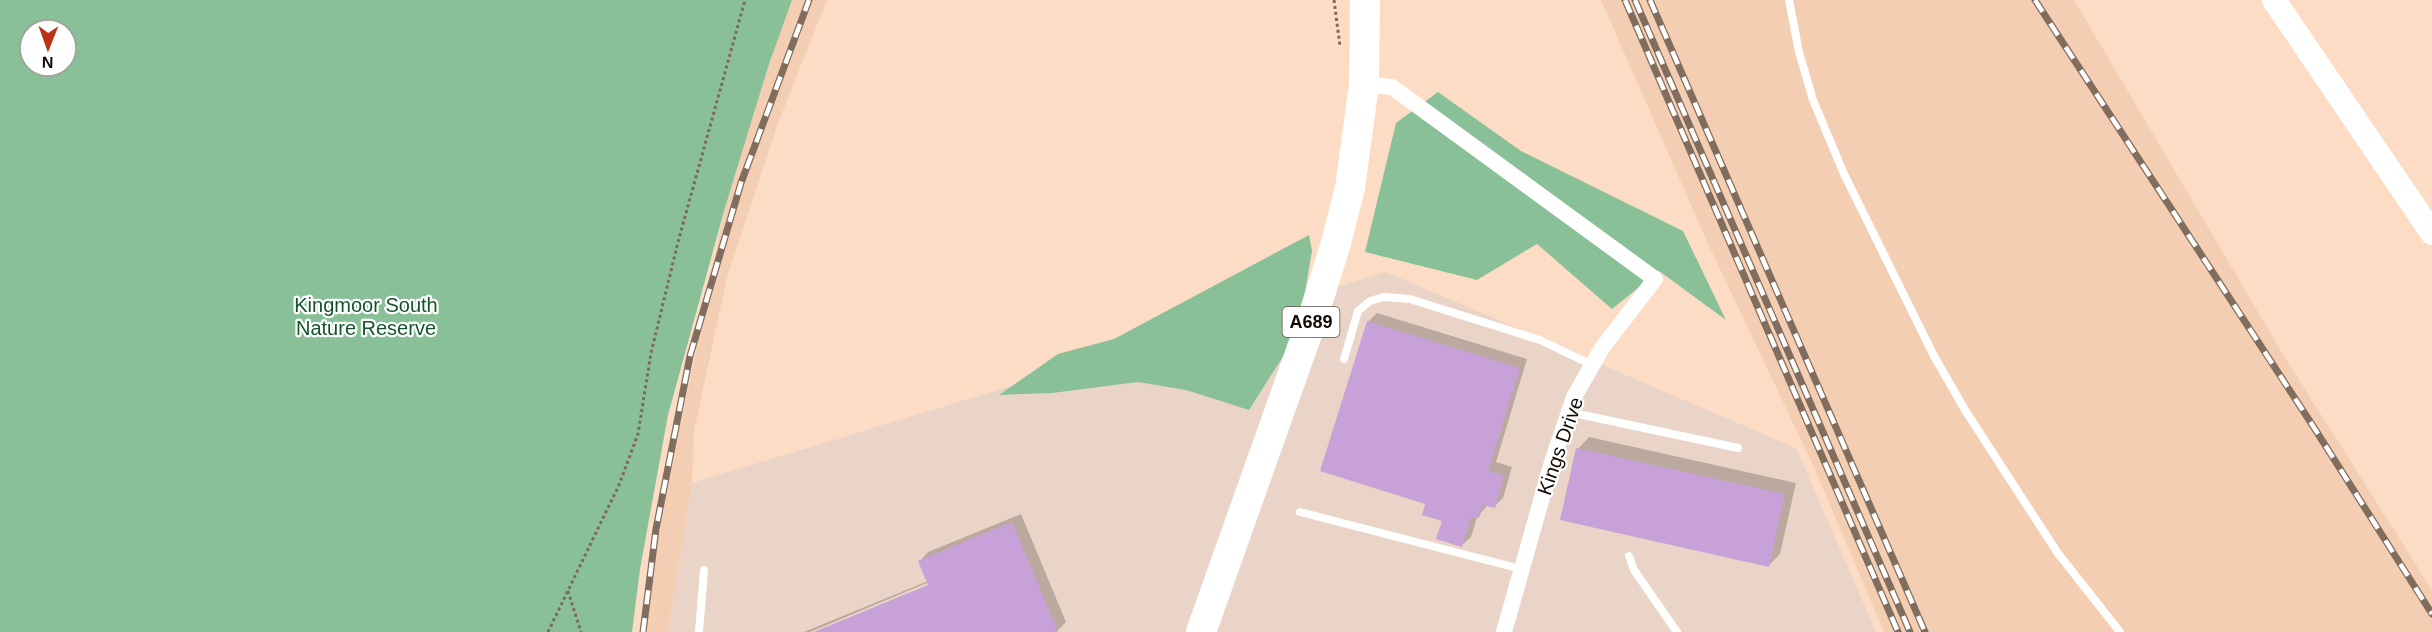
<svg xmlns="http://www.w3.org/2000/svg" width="2432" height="632" font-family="Helvetica,sans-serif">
<rect width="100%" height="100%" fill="#fcdcc4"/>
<g fill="#f4ceb2">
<polygon points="792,0 827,0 778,123 727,277 694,431 692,483 668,632 639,632 724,211 769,64"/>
<polygon points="1601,0 2074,0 2284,356 2432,590 2432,632 1884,632 1813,465 1709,246"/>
</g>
<polygon fill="#ead4c7" points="1386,272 1796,448 1876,632 668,632 692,483"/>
<g fill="#8ac097" fill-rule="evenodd">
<path d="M0,0h792l-23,64 -45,147 -56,204 -28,154 -8,63h-632zM30,30h36v36h-36z"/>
<polygon points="1438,92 1521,151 1683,231 1726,320 1659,271 1612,309 1537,244 1477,280 1365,252 1396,123"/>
<polygon points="1309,235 1312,251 1298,333 1249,410 1186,390 1138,382 1052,393 999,395 1058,354 1114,339"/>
</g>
<g fill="#0003">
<polygon points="1377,313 1527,359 1496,462 1512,467 1503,498 1494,507 1488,505 1477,517 1471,537 1462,545 1427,503 1368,322"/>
<polygon points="1589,437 1796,483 1780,554 1769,565 1578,449"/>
<polygon points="1021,514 1066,622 1057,631 818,632 936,583 934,580 810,632 804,632 928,581 920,561 928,552"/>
</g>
<g fill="#c7a1d7">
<polygon points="1367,321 1520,368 1488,471 1504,476 1495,508 1483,505 1479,518 1471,518 1462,547 1436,539 1442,521 1422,515 1425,504 1320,471"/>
<polygon points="1576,448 1785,494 1769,567 1560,520"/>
<polygon points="1012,522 1058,632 814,632 928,585 918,561"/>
</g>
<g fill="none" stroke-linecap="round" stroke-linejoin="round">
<g stroke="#7d695b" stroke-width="3" stroke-dasharray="3 3" stroke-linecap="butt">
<polyline points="1334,0 1340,46"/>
<polyline points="568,591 581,632"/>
<polyline points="548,632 619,485 638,434 651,353 678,242 745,0"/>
</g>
<g stroke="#fff" stroke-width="8">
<polyline points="1789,0 1799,52 1813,100 1844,174 1934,356 1965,410 2057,552 2120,632"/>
<polyline points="1344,359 1358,311 1370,301 1384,297 1410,299 1540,340 1592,365"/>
<polyline points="1569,412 1738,448"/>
<polyline points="1300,512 1521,569"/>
<polyline points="1629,556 1634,570 1677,632"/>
<polyline points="699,632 704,570"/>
</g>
<polyline stroke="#fff" stroke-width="16" points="1364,84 1392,87 1655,279 1602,348 1574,397 1552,462 1504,632"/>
<polyline stroke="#fff" stroke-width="24" points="2274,0 2432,233"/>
<polyline stroke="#fff" stroke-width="30" points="1201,632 1313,317 1336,243 1350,188 1364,84 1365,0"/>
<defs>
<g id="rail">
<polyline points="1625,0 1898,632"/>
<polyline points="1635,0 1910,632"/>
<polyline points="1650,0 1925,632"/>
<polyline points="2035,0 2313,426 2432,614"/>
<polyline points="643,632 656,529 690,356 741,183 809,0"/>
</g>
</defs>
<use href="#rail" stroke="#816d5e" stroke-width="7"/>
<use href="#rail" stroke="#fff" stroke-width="4.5" stroke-dasharray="14" stroke-linecap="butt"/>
</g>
<g text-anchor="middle" stroke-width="4.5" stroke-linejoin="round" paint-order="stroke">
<rect fill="#fff" stroke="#5a544f" stroke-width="1.5" x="1282.5" y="307" width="57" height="30" rx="4.5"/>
<g font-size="18" font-weight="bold" fill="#140a04">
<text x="1311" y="328">A689</text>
</g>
<g font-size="20" fill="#13542b" stroke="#fff">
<text x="366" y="312">Kingmoor South<tspan x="366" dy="23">Nature Reserve</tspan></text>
</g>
<g font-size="20" fill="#140a04" stroke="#fff">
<text transform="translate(1560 446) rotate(-71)" y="7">Kings Drive</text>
</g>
</g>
<g transform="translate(48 48) rotate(181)"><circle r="28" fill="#ffffff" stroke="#a19d9b" stroke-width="1.5"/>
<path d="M0-4.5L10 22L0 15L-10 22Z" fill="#bd3217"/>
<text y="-9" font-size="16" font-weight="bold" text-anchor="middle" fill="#140a04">N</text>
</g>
</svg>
